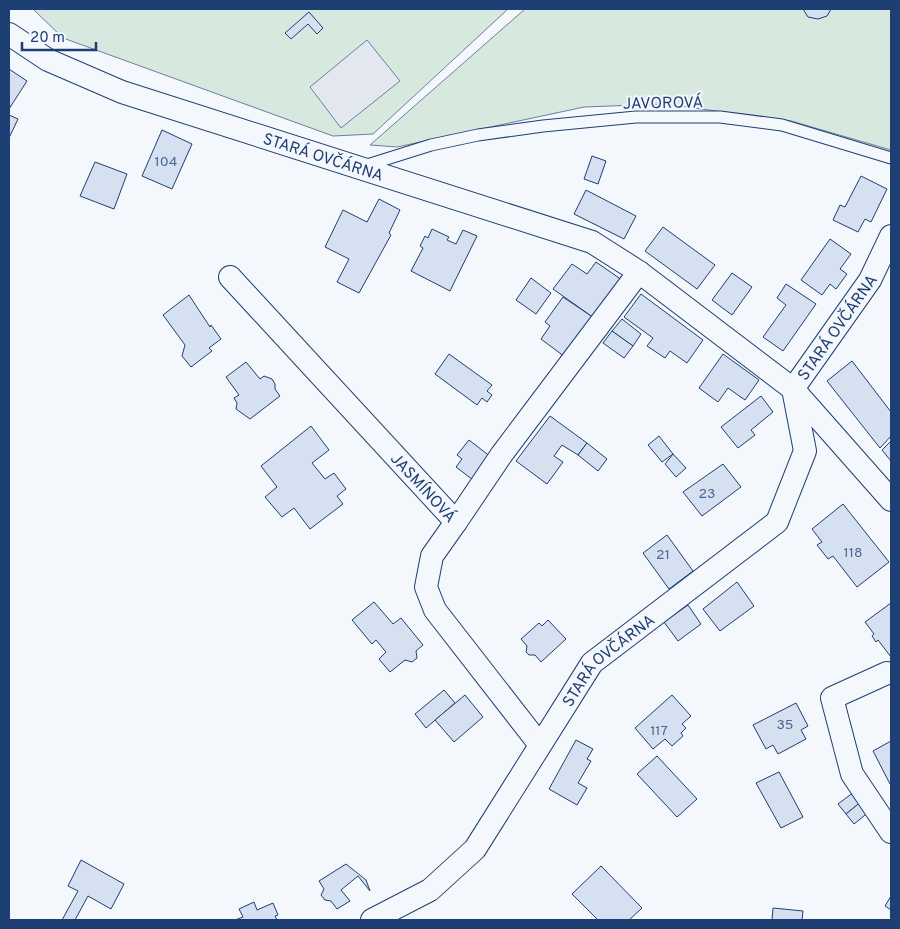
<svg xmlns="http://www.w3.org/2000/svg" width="900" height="929" font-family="Overpass,sans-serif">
<rect width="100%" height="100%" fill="#f4f7fb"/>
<g fill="#d7e8df" stroke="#687fa3">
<polygon points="33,9 508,9 373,134 333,136 63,38"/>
<polygon points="525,9 891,9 891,150 791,121 664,104 584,107 397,147 370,145"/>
</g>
<polygon fill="#e3e8f0" stroke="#687fa3" points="367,40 400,81 341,128 310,87"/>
<g fill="#d5e0f0" stroke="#1d3f73">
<polygon points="803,9 831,9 827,16 818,19 808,17"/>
<polygon points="309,12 323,28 317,34 308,24 291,39 285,33"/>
<polygon points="9,69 27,81 9,109"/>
<polygon points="9,115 18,119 9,138"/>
<polygon points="162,130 192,144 172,189 142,176"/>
<polygon points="592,156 606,161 598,184 584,179"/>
<polygon points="95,162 127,174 114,209 80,196"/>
<polygon points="861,176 887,189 871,222 865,219 858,232 833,220 840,205 845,207"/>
<polygon points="586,190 636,216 624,239 574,214"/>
<polygon points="379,199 400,210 389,233 391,235 359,293 337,282 349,259 325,247 343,210 367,222"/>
<polygon points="663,227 715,265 697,289 645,251"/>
<polygon points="432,229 449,237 447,240 456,244 463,230 477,236 450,291 411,271 423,248 420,246 425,236 428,238"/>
<polygon points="830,239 851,254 840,269 847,274 836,289 830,284 822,295 801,280"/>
<polygon points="596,262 622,280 594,318 553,289 572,264 587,274"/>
<polygon points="732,273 752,287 732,315 712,300"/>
<polygon points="531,278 551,293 536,314 516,300"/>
<polygon points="786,284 816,304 783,351 763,337 786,305 777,298"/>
<polygon points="641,294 703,340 687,363 670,351 665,358 647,346 653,338 624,317"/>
<polygon points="189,295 210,327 211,325 221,339 209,348 212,351 191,367 182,356 185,345 163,315"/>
<polygon points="563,297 594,318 565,357 541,339 550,326 545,322"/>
<polygon points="622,319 641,334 633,346 612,331"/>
<polygon points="612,331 633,346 624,358 603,343"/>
<polygon points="449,354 492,385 487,391 492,395 487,402 482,398 477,405 435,374"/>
<polygon points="723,354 759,380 745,400 728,388 718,402 699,388"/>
<polygon points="852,361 891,412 891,436 880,448 827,381"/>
<polygon points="246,362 260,379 264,376 272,379 275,384 275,389 280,396 250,419 236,409 237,403 234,398 239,395 226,377"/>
<polygon points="761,396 773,412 751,430 755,435 738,448 721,427"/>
<polygon points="550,416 587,443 578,455 562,445 554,456 563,462 547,484 516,461"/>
<polygon points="311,426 329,450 312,463 325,479 334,473 346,489 337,496 343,504 310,529 294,508 282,517 265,497 277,487 261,466"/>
<polygon points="659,436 673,454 662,462 648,445"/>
<polygon points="469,440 491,457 473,480 456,467 462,459 457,455"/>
<polygon points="891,441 891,461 882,450"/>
<polygon points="587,443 607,459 598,471 578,455"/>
<polygon points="673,454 686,468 676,477 665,464"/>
<polygon points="723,464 741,487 702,516 683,492"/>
<polygon points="843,504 889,562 857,587 833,556 828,559 817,545 822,542 812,529"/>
<polygon points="667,535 693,571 669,589 643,553"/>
<polygon points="737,582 754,606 720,631 703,609"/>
<polygon points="374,602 393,624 401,618 423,645 416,651 417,658 412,662 405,660 390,672 379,659 386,652 376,640 372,644 352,620"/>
<polygon points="891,603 891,657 878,640 876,642 872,636 874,634 865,622"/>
<polygon points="688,605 701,624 678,641 664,622"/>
<polygon points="548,620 566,639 541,662 535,655 529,655 526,652 527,646 521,639 539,623 542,626"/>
<polygon points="444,690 455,703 426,728 415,714"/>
<polygon points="465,695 483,717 454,742 435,720"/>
<polygon points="672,695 691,716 682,724 686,728 681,733 683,736 672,746 665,739 653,749 635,728"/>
<polygon points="796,703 808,726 801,730 806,739 778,754 773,745 766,749 753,725"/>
<polygon points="576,740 593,749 587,759 591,761 578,783 587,788 577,805 549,789"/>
<polygon points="891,741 891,784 890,784 873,751"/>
<polygon points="657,756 697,799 677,817 637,774"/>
<polygon points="779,772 803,817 781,828 756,783"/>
<polygon points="854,792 862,801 846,814 838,804"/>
<polygon points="862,801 870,811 854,824 846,814"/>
<polygon points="81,860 124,884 111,909 88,896 75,920 62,920 78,891 68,886"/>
<polygon points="346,864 366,880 370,891 358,876 341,890 350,901 337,909 331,901 325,900 321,895 324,889 319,881"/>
<polygon points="601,866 642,908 629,920 598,920 572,894"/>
<polygon points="891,896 891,910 885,906"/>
<polygon points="254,902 257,910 273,903 278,915 275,916 277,920 235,920 243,917 239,909"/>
<polygon points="773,908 803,911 802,920 772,920"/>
</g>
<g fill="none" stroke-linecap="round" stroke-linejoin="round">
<defs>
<polyline id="lane" points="364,166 431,145 478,135 543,126 636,117 720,117 782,125 891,158"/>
<g id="street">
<path id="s1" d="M9,34l39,26 74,32 470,150 47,30 154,117 98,111"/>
<path id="s2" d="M230,277l226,245 -24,34 -6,31 9,23 105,135"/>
<polyline points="456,522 502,454 639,272"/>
<polyline points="887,673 832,698 852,774 891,832"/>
<path id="s3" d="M372,920l58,-30 45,-41 117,-186 185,-141 28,-71 -12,-62 77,-109 21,-44"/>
</g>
</defs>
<use href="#lane" stroke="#1d3f73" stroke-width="13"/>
<use href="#street" stroke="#1d3f73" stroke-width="24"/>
<use href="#lane" stroke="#f4f7fb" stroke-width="11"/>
<use href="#street" stroke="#f4f7fb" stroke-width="22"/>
</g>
<g text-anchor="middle" stroke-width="4" stroke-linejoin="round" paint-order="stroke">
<g font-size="14" fill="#4b6792">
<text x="166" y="166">104</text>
<text x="707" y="498">23</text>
<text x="853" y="557">118</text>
<text x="663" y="559">21</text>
<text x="785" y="729">35</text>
<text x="659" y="735">117</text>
</g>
<g font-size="16" fill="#1d3f73" stroke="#f4f7fb">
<text transform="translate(663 102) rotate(-1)" y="6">JAVOROVÁ</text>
<text dy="6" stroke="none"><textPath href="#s1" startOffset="339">STARÁ OVČÁRNA</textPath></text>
<text dy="6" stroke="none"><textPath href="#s3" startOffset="794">STARÁ OVČÁRNA</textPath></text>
<text dy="6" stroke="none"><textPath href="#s2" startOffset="286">JASMÍNOVÁ</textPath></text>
<text dy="6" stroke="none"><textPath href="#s3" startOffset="359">STARÁ OVČÁRNA</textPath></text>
</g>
</g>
<rect width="900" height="929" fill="none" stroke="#1d3f73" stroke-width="20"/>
<path d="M22 42v8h74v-8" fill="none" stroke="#1d3f73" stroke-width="2.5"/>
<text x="30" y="42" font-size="15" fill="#1d3f73" stroke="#f4f7fb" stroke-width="4" paint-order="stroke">20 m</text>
</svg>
